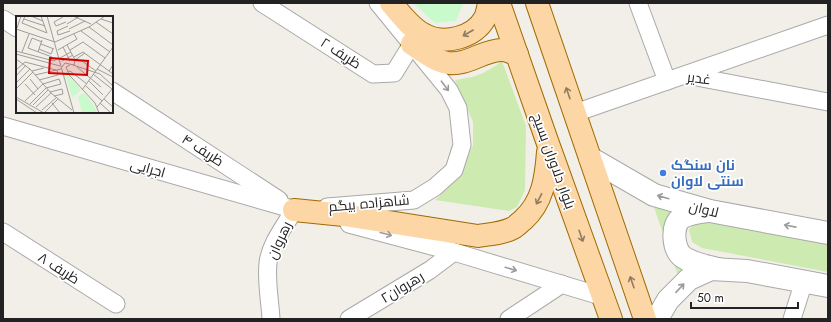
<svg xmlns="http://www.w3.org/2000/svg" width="831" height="322" font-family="Jost,Cairo,sans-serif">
<rect width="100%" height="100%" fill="#f2efe9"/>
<g fill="#cdebb0">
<path d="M502,61l24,65 -1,64 -8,17 -8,4 -74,-11 25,-24 13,-31v-23l-18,-42c22,-3 29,-6 47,-19z"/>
<polygon points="651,199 678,209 690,265 680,281"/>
<polygon points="695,220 828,239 828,272 702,248 692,242 689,230"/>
</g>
<polygon fill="#c8facc" points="413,3 463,3 456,21 435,23"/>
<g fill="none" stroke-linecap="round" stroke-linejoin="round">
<defs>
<g id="minor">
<polyline points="262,3 373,74 394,73 412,44"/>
<polyline points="638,3 667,81"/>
<polyline points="3,19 17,28"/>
<polyline points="686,75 828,102"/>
<polyline points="112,91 279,200"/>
<polyline points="575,113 828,25"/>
<polyline points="3,126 306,213"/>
<polyline points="327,207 414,200 435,187 454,170 462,145 458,108 449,90 378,3"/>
<polyline points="349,224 454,252 604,297"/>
<polyline points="3,232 116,304"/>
<path d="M271,319c-1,-18 -5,-38 -3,-56 2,-19 17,-37 26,-53"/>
<polyline points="349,319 430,270 454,252"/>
<polyline points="509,319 562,284"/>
<polyline points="792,319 804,281"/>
</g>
<g id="tertiary">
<polyline points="590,158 654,195 710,211 828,233"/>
<path d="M709,211c-9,1 -20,2 -28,7 -10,8 -8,32 2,39 10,7 23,9 35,12"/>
<polyline points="657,319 668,300 689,279 711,269 747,271 828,286"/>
</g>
<g id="primary">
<path d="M391,3c10,11 20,26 34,32 19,10 49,3 60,-17 2,-4 3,-10 4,-15"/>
<polyline points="499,3 546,138 611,319"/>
<polyline points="537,3 645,319"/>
<path d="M412,44c11,7 23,17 36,19 19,3 35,-13 54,-13 4,0 10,3 15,4"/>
<path d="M294,210l50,5 134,21c11,-2 22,-2 33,-7 4,-1 8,-6 12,-9 20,-18 23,-42 25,-68"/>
</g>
</defs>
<use href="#minor" stroke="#a9a9a9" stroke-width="19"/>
<use href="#tertiary" stroke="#a9a9a9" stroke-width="24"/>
<use href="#primary" stroke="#a06b00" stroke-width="24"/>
<use href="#minor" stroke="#fff" stroke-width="17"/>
<use href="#tertiary" stroke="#fff" stroke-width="22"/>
<use href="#primary" stroke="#fcd6a4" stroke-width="22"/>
</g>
<defs><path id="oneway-shaft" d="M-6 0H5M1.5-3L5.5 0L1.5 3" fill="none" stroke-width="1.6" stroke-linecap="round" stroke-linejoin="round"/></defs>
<g stroke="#8f7c63">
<use href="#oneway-shaft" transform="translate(468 33) rotate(150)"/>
<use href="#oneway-shaft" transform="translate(568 93) rotate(-109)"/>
<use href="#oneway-shaft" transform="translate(539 199) rotate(117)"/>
<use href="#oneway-shaft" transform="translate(581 236) rotate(71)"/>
<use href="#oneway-shaft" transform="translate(632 282) rotate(-109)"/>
</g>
<g stroke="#9c9c9c">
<use href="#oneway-shaft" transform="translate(445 86) rotate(53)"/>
<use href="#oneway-shaft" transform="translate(663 197) rotate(-164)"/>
<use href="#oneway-shaft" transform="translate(790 226) rotate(-169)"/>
<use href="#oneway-shaft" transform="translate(386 234) rotate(15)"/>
<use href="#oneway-shaft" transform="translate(511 269) rotate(16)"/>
<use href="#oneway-shaft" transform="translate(680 288) rotate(-47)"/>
</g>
<circle fill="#3f7fe0" stroke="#fff" stroke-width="1.5" cx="663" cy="173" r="4"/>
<g text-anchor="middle" stroke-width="3.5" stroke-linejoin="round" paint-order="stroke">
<g font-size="14" fill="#222" stroke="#fff">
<text transform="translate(341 53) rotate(33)" y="5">ظریف ۲</text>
<text transform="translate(699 78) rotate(7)" y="5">غدیر</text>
<text transform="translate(203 150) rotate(33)" y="5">ظریف ۴</text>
<text transform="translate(554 161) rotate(70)" y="5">بلوار دلاوران بسیج</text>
<text transform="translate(148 168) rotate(16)" y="5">اجرایی</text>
<text transform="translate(369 203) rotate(-5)" y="5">شاهزاده بیگم</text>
<text transform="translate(704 209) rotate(14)" y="5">لاوان</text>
<text transform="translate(279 240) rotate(-65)" y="5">رهروان</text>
<text transform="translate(59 268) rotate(33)" y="5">ظریف ۸</text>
<text transform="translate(402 287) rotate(-31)" y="5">رهروان۲</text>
</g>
<g font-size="14" font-weight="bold" fill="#366cbe" stroke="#fff" text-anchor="start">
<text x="671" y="170">نان سنگک<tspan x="671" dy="16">سنتی لاوان</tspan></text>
</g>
</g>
<g transform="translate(16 16)">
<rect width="97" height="97" fill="#f2efe9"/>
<path d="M50,57l15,17 -9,8 -7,-24zM65,74l-3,6 6,-3 9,11 4,9h-15l-4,-17z" fill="#c8facc"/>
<path fill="none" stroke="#9f9d99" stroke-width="1" d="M9,0l-3,7 25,10M15,0l12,5M25,0l6,17M31,0l27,97M57,0l18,8M47,1l-9,5 2,4 10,-4M8,3l21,7M85,3l12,4M80,6l17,12M51,8l13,-8M52,10l-11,5 1,4 12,-4M73,11l24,18M1,12l4,-12M0,13l39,13 34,-15 16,-11M53,13l16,-8M65,15l29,21M26,26l-10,-4 -4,10 24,9 -1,3M67,26l22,16M25,28l13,5M51,29l8,15 -1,5M47,31l7,14M23,33l12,5 2,-5M42,34l19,-11 -3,-5M54,34l13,-8M0,35l38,10 4,-3M6,36l7,-18M22,36l4,-12M0,38l44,12M58,41l9,-5 26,19M44,42l11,-6M0,43l14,10 21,24 21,17M59,44l10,-7M46,45l11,-6M66,45l14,10M57,49l27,9 13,12M97,49l-4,6 4,3M46,51l3,-4 9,2M61,51l24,20M81,53l16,8M0,54l9,-8 31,8M16,55l12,-3M52,56l2,-1 17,13M53,58l-3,-7 4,-2M77,58l19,15M19,59l26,-6M48,59l3,-2 6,6M0,60l10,-11M56,62l23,25 4,10M14,63l8,10M23,64l19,-5 -1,-5M73,65l14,14M0,67l14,-14M9,68l10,11M27,68l16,-5 2,5 -15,4M70,70l16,15M0,73l17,-17M66,74l31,-43M34,76l12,-3 1,5 -9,2M0,81l28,16M0,83l21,14M88,83l9,8M9,85l18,-17M36,87l8,10M84,87l11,10M14,88l16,-16M17,89l15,-15M20,91l15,-14M81,91l16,-19M26,94l14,-12M29,96l13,-13"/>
<path fill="#d40000" fill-opacity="0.15" stroke="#d40000" stroke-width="2" d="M34,42l38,3 -1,14 -38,-2z"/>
<rect width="97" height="97" fill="none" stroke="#222" stroke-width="2"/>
</g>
<rect width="831" height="322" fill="none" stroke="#222222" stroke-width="8"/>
<path d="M691 302v6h107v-6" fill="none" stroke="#222222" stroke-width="2"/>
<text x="697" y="302" font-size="12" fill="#222222" stroke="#ffffff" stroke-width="3" paint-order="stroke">50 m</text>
</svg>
